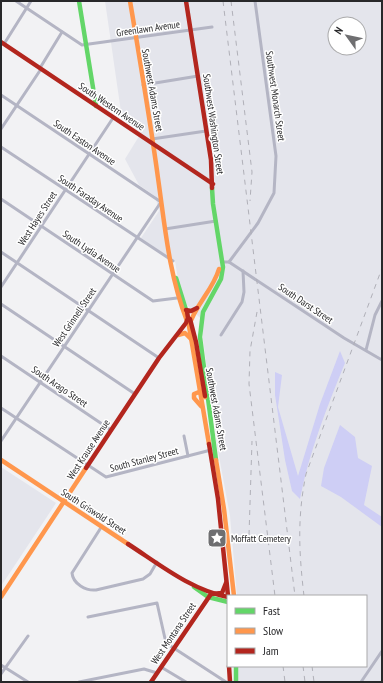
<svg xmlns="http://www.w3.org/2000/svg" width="383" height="683" font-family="'PT Sans Narrow',sans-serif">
<rect width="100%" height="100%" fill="#f2f2f4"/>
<g fill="#e4e5ec" fill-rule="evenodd">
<path d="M105,1h277v681h-144v-16h128v-70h-129l-7,-80 -12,-65 -15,-112v-18l-16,-16 -8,-20 -4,-24 -34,-23 18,-27 -4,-15 -16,-11 -14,-26 16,-26 -19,-14zM335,24h24v24h-24z"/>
<polygon points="1,467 56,503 1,586"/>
</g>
<g fill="#cecef5">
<path d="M340,351l5,12c-18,44 -36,89 -45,136l-8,-8 -7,-31 -10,-65v-23l7,3 -4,32 20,69 22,-72z"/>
<polygon points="340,425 355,437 358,458 372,466 364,505 382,517 382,527 341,497 321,486 324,468"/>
</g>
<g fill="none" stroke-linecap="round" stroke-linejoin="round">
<g stroke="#b4b5c4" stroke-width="3">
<polyline points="16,1 82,45 212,27"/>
<polyline points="4,44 31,1"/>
<polyline points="40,68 62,32"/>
<polyline points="143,85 198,76"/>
<polyline points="1,95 161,202 1,441"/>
<polyline points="1,129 41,69"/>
<polyline points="152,139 206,131"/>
<polyline points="1,147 173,261"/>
<polyline points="1,199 153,301 177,298"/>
<polyline points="165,229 216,221"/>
<polyline points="1,252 159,358"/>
<polyline points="222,262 229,262 344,338 382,360"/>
<polyline points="229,262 258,223 274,193 276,156 255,1"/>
<polyline points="1,287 113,118"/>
<polyline points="1,304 135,394"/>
<polyline points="221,335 242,302 244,292 243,271"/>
<polyline points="366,350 375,315 382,301"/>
<polyline points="1,356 111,430"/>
<polyline points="1,408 106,477 211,450"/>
<polyline points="184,436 188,456"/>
<path d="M102,526l-30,47c1,11 14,18 24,17l47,-11 7,-5 7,-12"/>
<polyline points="88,617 157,603 166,643 226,682"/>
<polyline points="1,665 28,682"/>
<polyline points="161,667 186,682"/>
<polyline points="1,674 28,636"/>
<polyline points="79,682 144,669 157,673"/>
<polyline points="361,682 382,651"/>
</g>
<g stroke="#63d668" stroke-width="4.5">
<polyline points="79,1 96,106"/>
<polyline points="212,188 213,204 223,267 221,279 203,312 200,337 216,460"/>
<polyline points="176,278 187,313"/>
<polyline points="194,587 208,597 228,602"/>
<polyline points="236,666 236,682"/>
</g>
<g stroke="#ff974d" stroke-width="4.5">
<path d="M130,1c10,59 20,118 28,177 7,49 11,97 29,143"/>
<polyline points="178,335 185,333 191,339"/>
<polyline points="201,406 194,398 194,394 199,392 205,397"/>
<path d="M209,444l-20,-118c6,-21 24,-36 30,-57"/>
<polyline points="1,460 128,544"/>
<polyline points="216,460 224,509 234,596"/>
<polyline points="1,597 86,468"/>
</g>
<g stroke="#b3261e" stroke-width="4.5">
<polyline points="186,1 211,160 212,188"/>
<polyline points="1,42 213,184"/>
<polyline points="186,310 191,311 197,308"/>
<polyline points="190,319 196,342 205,396"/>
<polyline points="209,444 218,499 228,596"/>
<polyline points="86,468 159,358 186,323 188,318 187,311"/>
<path d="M128,544c31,20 63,46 100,53"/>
<polyline points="211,594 222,593 226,583"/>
<polyline points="229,666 230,682"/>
<polyline points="151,682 211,594"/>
</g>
<g stroke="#b0b0b8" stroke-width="1" stroke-dasharray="5 5" stroke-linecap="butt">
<polyline points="223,1 295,596"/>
<polyline points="231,1 252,172 250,201"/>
<polyline points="257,312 250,351 249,384 275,596"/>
<polyline points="249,535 252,441"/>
<path d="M304,596c-5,-43 -7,-78 2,-122l76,-206"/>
<polyline points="283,666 285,682"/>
<polyline points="303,666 305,682"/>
<polyline points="312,666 314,682"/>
</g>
</g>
<defs>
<symbol id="sight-square" viewBox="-11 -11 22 22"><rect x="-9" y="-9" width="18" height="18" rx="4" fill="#6f6f71" stroke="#fff"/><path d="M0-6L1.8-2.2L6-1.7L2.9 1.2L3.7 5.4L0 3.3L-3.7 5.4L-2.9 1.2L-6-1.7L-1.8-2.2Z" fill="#fff"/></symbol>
</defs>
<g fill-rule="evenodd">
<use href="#sight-square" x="206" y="527" width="22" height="22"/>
</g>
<g text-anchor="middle" stroke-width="3" stroke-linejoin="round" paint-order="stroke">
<g font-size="10" fill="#28282a" stroke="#fff">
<text transform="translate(148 28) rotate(-8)" y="4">Greenlawn Avenue</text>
<text transform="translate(153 90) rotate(80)" y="4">Southwest Adams Street</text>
<text transform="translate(276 96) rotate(82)" y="4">Southwest Monarch Street</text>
<text transform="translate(112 106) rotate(34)" y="4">South Western Avenue</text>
<text transform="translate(214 124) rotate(82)" y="4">Southwest Washington Street</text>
<text transform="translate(85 142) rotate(34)" y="4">South Easton Avenue</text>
<text transform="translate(91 198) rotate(34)" y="4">South Faraday Avenue</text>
<text transform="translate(37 218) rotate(-57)" y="4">West Hayes Street</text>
<text transform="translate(92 251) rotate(34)" y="4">South Lydia Avenue</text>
<text transform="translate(306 303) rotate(34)" y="4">South Darst Street</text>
<text transform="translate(74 317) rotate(-56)" y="4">West Grinnell Street</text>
<text transform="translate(60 386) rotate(34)" y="4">South Arago Street</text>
<text transform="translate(217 409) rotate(80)" y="4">Southwest Adams Street</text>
<text transform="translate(88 449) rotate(-57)" y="4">West Krause Avenue</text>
<text transform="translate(144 459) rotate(-15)" y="4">South Stanley Street</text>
<text transform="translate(94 511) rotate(33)" y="4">South Griswold Street</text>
<text transform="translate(173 633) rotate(-56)" y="4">West Montana Street</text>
</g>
<g font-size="10" fill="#28282a" stroke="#fff" text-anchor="start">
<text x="231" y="542">Moffatt Cemetery</text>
</g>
</g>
<rect width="383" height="683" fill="none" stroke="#28282a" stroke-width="4"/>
<rect x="227" y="595" width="140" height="72" fill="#ffffff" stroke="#a9a9aa"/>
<rect x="235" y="608" width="20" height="6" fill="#63d668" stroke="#a9a9aa"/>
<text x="263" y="615" font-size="12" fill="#28282a">Fast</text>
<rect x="235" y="628" width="20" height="6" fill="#ff974d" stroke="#a9a9aa"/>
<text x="263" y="635" font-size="12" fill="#28282a">Slow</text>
<rect x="235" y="648" width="20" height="6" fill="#b3261e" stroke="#a9a9aa"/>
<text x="263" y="655" font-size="12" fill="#28282a">Jam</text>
<g transform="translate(347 36) rotate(303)"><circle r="19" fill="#ffffff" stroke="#a9a9aa"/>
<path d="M0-3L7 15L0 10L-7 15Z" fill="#6f6f71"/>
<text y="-6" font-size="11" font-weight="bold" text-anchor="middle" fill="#28282a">N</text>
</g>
</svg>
